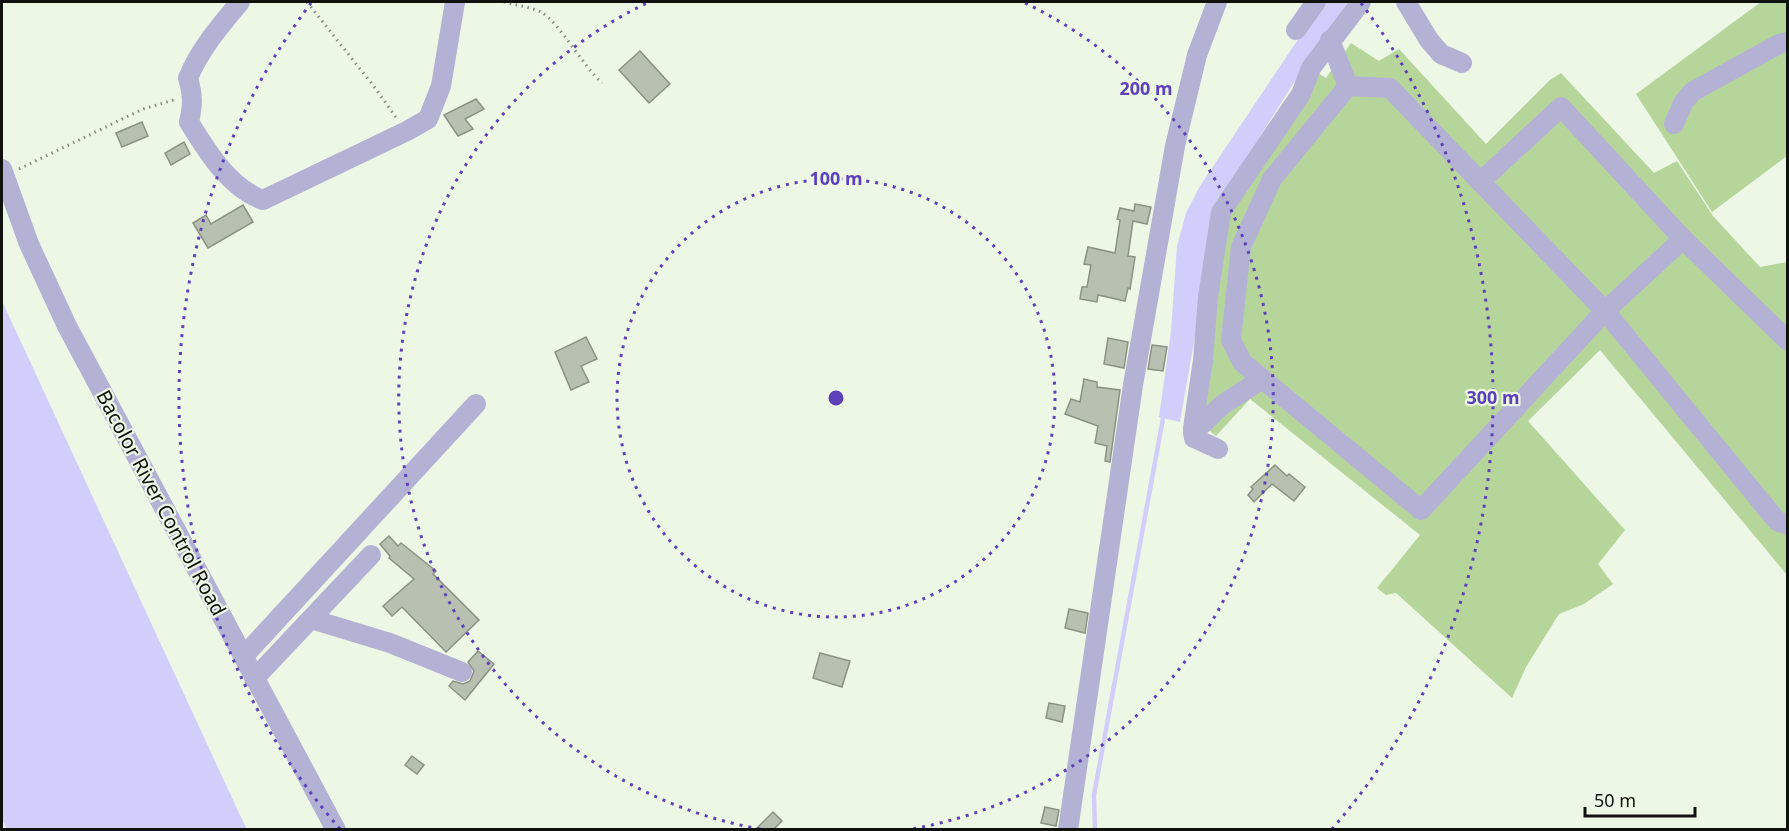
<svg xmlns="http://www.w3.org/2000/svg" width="1789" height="831" font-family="'Noto Sans',sans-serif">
<rect width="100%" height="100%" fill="#edf7e5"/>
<g fill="#b6d59b">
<polygon points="1761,2 1787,2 1787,156 1712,212 1636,94"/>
<polygon points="1351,43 1379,61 1399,49 1486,144 1550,80 1561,73 1654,173 1677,161 1713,216 1760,267 1787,262 1787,575 1600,350 1528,421 1625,530 1598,564 1613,584 1584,604 1559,614 1526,667 1512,698 1396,593 1386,595 1377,588 1420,535 1250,399 1216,436 1198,422 1229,208 1318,73 1326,78"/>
</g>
<g fill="#d1cefc">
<polygon points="1323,2 1348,2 1293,84 1241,167 1201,302 1180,422 1159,417 1171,331 1177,246 1186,213 1200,186"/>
<polygon points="2,301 239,813 247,829 7,830 2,819"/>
</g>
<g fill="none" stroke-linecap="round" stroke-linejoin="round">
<polyline stroke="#d1cefc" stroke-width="4.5" points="1095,830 1094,795 1164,413"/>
</g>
<g fill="#b8c1b1" stroke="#8a9383" stroke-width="1.5">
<polygon points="640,51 670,84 649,103 619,70"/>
<polygon points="476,99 484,109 465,119 473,129 458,136 444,115"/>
<polygon points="142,122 148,136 122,147 116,133"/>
<polygon points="184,142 190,154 171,165 165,153"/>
<polygon points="1135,204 1151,207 1147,224 1133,221 1128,256 1135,257 1130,289 1128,288 1125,301 1098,295 1097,302 1080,299 1082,287 1087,287 1091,265 1084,264 1088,247 1115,253 1120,220 1117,219 1120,208 1134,211"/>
<polygon points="243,205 253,222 208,248 193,223 206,215 211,224"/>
<polygon points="586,337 597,359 581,366 589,382 571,390 555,352"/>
<polygon points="1108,338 1128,342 1124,368 1104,364"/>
<polygon points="1152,345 1167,347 1163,371 1148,369"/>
<polygon points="1084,379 1097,382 1097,387 1120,390 1110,462 1105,461 1107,446 1095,443 1098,426 1065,414 1071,399 1080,402"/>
<polygon points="1275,465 1287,476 1289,474 1305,487 1294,501 1272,484 1254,502 1248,495 1253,489 1251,487"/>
<polygon points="389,536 398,546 401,543 436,571 433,574 479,620 446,652 402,607 392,616 383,606 414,579 389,558 390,556 380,544"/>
<polygon points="1069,609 1088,613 1085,633 1065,628"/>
<polygon points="478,651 494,664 465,700 449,686 453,681 463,684 470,681 474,671 468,662"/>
<polygon points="820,653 850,661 842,687 813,678"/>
<polygon points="1049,703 1065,706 1062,722 1046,718"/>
<polygon points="412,756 424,765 417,774 405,765"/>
<polygon points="1045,807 1059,810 1056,826 1041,823"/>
<polygon points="773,812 782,821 773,830 755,830"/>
</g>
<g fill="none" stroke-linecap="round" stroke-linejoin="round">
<g stroke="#858c7f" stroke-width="3" stroke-dasharray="1.5 4.5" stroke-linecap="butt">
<polyline points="307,2 376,89 397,119"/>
<path d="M504,2c12,3 26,5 37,10 18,10 42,54 61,71"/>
<polyline points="19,169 143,109 177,99"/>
</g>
<g stroke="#b4b2d4" stroke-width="20">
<path d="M240,2c-20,24 -40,47 -52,76 5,17 5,27 1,44 18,29 40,66 74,78l144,-69 21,-12 13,-33 14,-84"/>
<polyline points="1406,2 1429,40 1441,54 1462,63"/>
<polyline points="1296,30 1316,2"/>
<polyline points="1330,40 1348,86"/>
<polyline points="1348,86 1272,179 1241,247 1231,340 1242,362 1421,510 1605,311 1683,239"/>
<polyline points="1348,86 1390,88 1605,311 1777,521 1788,525"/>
<polyline points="1674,124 1683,103 1692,92 1779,44 1788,42"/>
<polyline points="2,169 29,244 67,326 336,830"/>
<polyline points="1480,182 1561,107 1683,239 1788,341"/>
<polyline points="1193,433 1222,405 1262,379"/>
<polyline points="1218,449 1194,438 1193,428 1203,360 1208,297 1221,212 1301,94 1311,68 1361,2"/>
<polyline points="311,619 390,643 462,672"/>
<polyline points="243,657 476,404"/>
<polyline points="254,679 371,555"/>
<polyline points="1068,830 1133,385 1175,146 1197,55 1217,2"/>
</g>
</g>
<g fill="none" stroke="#5d41ba" stroke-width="3" stroke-dasharray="3 6">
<circle cx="836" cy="398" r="219"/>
<path d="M760 829A438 438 0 0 1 647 3M1025 3A438 438 0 0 1 912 829"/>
<path d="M340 829A657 657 0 0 1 311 3M1361 3A657 657 0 0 1 1332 829"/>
</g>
<g text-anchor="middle" stroke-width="4.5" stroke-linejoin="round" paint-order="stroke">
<g font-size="20" fill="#0f120c" stroke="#edf7e5">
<text transform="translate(161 503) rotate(62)" y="7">Bacolor River Control Road</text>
</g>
</g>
<circle cx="836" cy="398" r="9" fill="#5d41ba" stroke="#edf7e5" stroke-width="3"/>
<g font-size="18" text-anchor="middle" font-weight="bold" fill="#5d41ba" stroke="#edf7e5" stroke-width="4.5" stroke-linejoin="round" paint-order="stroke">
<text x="1146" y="95">200 m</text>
<text x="836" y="185">100 m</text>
<text x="1493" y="404">300 m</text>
</g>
<rect width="1789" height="831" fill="none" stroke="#0f120c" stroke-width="6"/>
<path d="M1585 807v9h110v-9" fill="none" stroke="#0f120c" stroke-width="3"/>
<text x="1594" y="807" font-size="18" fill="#0f120c" stroke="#edf7e5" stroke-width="4.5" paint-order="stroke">50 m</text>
</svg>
